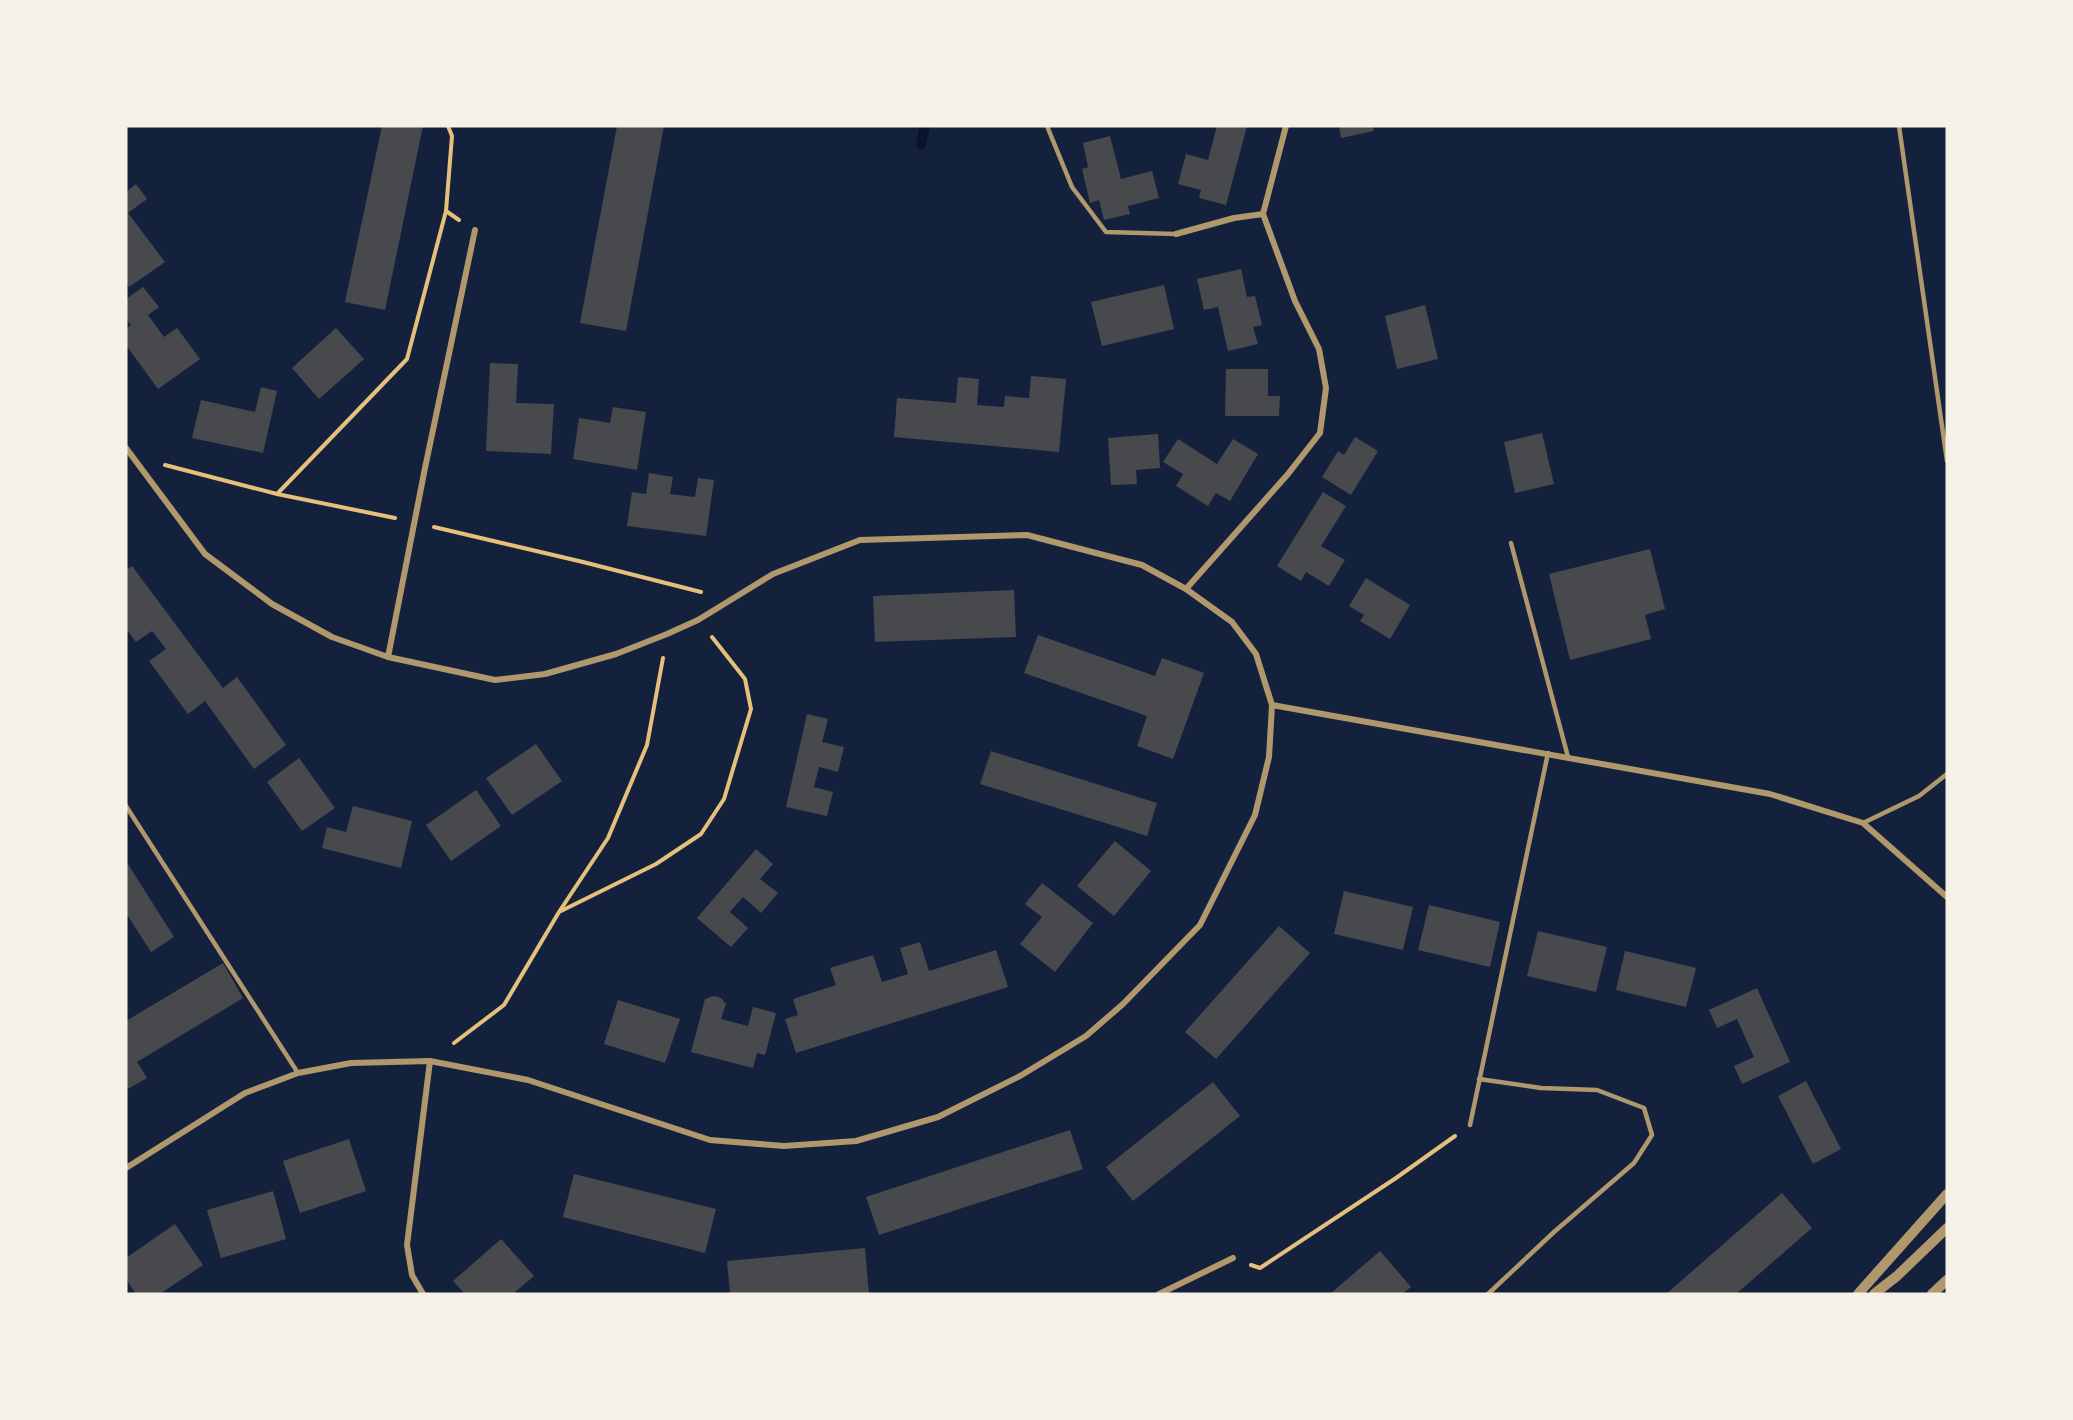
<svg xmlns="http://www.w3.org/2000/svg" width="2073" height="1420" font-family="'Varela Round',sans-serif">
<rect width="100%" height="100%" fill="#14213d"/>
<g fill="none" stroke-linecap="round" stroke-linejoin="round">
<polyline stroke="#0b132b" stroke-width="10" points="921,144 925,126"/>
</g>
<g fill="#48494c">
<polygon points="382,126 423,126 385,310 345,302"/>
<polygon points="617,126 664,126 626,331 580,323"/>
<polygon points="1217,126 1247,126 1226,205 1199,198 1201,190 1178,184 1186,154 1208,160"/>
<polygon points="1339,126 1373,126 1374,131 1341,138"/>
<polygon points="1110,136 1121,179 1152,171 1159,198 1128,206 1130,214 1104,220 1099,200 1090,203 1082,169 1088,167 1083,143"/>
<polygon points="136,184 147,199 128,213 165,262 129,287 126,283 126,192"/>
<polygon points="1241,269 1247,297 1255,296 1262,325 1253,327 1258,344 1228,351 1218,307 1204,310 1197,279"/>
<polygon points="1164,285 1174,329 1102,346 1091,302"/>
<polygon points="143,287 159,307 148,315 164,337 177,328 200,359 158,389 126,345 126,329 131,325 126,319 126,299"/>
<polygon points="1425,305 1438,359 1397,369 1385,316"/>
<polygon points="336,328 364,359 319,399 292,368"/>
<polygon points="490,363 518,364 516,403 554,404 551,454 486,451"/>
<polygon points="1226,369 1268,369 1268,396 1280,396 1279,416 1225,416"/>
<polygon points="1031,376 1066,379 1059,452 894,437 897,398 956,403 958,377 979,379 977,405 1004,407 1005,396 1029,398"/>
<polygon points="261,387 277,391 263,453 192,438 201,400 255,412"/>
<polygon points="613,407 646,412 637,470 573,459 579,418 610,423"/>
<polygon points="1542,433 1554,484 1515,493 1504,442"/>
<polygon points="1158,434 1160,468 1136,470 1137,484 1111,485 1108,438"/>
<polygon points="1355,437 1378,451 1351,495 1322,477 1338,451 1344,455"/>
<polygon points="1178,439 1217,464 1233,439 1258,454 1230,501 1216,493 1208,506 1176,486 1183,474 1163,462"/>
<polygon points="649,473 673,477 670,494 695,497 698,478 714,480 706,536 627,526 632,492 646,494"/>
<polygon points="1323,492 1346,506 1321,546 1345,560 1329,586 1306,572 1301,581 1277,566"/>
<polygon points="1650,549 1665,609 1645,615 1651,639 1570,660 1549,574"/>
<polygon points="132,566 223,688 237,677 286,745 254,769 205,701 188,714 149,661 166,649 152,631 136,642 126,629 126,570"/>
<polygon points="1366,578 1410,605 1390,639 1360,621 1364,615 1349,606"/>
<polygon points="1014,590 1016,637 875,642 873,596"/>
<polygon points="1038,635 1155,676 1162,658 1204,673 1173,759 1137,746 1147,716 1024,673"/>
<polygon points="807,714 828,719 822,742 844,747 838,772 819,767 814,787 833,792 827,816 786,807"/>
<polygon points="536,744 562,781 512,815 486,778"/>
<polygon points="991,751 1157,803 1147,836 980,784"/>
<polygon points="299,758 335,808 302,831 267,782"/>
<polygon points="476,790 501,826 451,861 426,825"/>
<polygon points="353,806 412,821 401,868 322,848 327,827 346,832"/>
<polygon points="1115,841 1151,871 1114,916 1077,886"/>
<polygon points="756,849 773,864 760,879 778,893 761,913 743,897 730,912 748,928 731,947 697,918"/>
<polygon points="126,861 174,937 151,952 126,913"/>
<polygon points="1042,883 1093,923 1055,972 1020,944 1042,917 1025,904"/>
<polygon points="1344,891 1413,907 1403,950 1334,934"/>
<polygon points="1429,905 1500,922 1490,967 1418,950"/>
<polygon points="1279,926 1310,953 1216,1059 1185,1032"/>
<polygon points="1538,931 1607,947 1596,992 1527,976"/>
<polygon points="920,942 929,971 996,950 1008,987 796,1053 785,1019 798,1015 793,999 836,985 830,968 873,955 882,982 908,974 900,948"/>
<polygon points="1625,951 1696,968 1686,1007 1616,990"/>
<polygon points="223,963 243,998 137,1062 147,1078 126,1090 126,1021"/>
<polygon points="1757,988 1790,1062 1742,1084 1734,1066 1754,1057 1737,1019 1717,1028 1709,1010"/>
<polygon points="714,996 721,998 726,1004 721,1019 748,1026 753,1007 776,1013 765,1055 757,1053 753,1068 691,1052 705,999"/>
<polygon points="618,1000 680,1019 665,1063 604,1044"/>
<polygon points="1806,1081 1841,1149 1813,1164 1778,1096"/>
<polygon points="1213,1082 1240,1116 1133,1201 1106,1167"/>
<polygon points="1070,1130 1083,1169 879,1235 866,1197"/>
<polygon points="349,1139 366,1191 300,1213 283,1161"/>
<polygon points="574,1174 716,1209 705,1253 563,1217"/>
<polygon points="273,1191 286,1239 221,1258 207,1210"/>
<polygon points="1782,1193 1812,1228 1736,1294 1666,1294"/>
<polygon points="175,1224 203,1265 160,1294 136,1294 126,1279 126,1258"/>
<polygon points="501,1239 534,1276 513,1294 465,1294 453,1281"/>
<polygon points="865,1248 869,1294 730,1294 727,1261"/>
<polygon points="1380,1251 1411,1287 1402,1294 1330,1294"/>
</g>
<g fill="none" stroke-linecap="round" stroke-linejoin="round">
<g stroke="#e5c07b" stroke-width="4">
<polyline points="446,211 459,220"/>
<polyline points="165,465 277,494 395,518"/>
<polyline points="278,493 407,359 446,211 452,136 448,126"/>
<polyline points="434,527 583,562 701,592"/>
<polyline points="561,911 656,864 701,834 724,799 751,709 745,679 712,637"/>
<polyline points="454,1043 504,1005 559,912 608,838 647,745 663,658"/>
<polyline points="1251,1265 1260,1268 1396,1178 1455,1136"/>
</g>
<g stroke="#b1986c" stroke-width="4.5">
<polyline points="1047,126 1072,187 1106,232 1176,234"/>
<polyline points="1899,126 1947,461"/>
<polyline points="1511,543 1568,757"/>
<polyline points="126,806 298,1073"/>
<polyline points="1863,823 1919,796 1947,774"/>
<polyline points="1479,1079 1541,1088 1597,1090 1644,1108 1652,1135 1634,1163 1554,1232 1488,1294"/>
<polyline points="1470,1125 1548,753"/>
</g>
<g stroke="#b1986c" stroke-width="6">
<polyline points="1263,214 1286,126"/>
<polyline points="1176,234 1234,218 1263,214 1295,301 1319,349 1326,388 1320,433 1288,474 1186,589"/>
<polyline points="126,448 205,554 272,604 332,637 388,657 495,680 545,674 616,654 667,634 698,620 773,574 860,540 1027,535 1142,565 1186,589 1232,622 1256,654 1272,705 1269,757 1255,815 1200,925 1123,1004 1086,1036 1020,1076 938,1117 856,1141 784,1146 710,1140 528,1080 430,1061 351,1063 298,1073 245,1093 126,1168"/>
<polyline points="388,657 425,468 475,230"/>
<polyline points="1272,705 1770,794 1863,823 1947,897"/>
<polyline points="423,1294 412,1275 407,1245 430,1061"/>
<polyline points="1159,1294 1233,1258"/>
</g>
<g stroke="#b1986c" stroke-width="10">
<polyline points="1858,1294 1947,1194"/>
<polyline points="1874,1294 1897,1276 1947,1228"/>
<polyline points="1932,1294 1947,1280"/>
</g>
</g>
<rect width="2073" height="1420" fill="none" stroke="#f6f1e7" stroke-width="255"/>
</svg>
